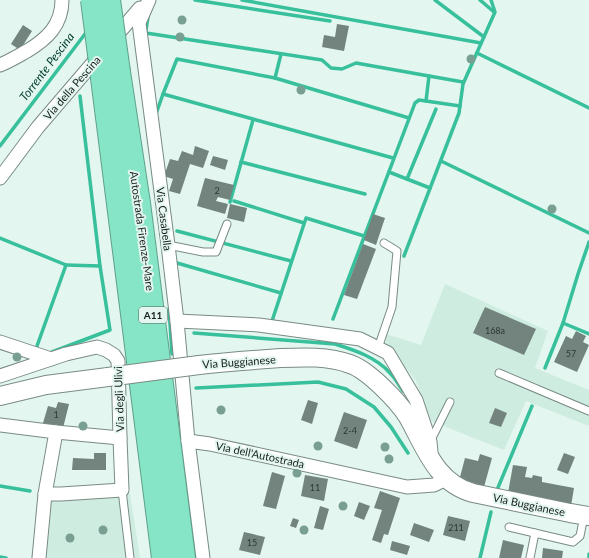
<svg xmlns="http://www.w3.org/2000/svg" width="589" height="558" font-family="Lato,sans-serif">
<rect width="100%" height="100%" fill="#e3f6ef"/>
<g fill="#cfece1">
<polygon points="445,284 548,331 535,368 589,390 589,426 526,401 504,450 431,421 416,381 386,343 386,334 421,345"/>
<polygon points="130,494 140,558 31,558 40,497"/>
</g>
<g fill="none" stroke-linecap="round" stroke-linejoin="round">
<g stroke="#37c09b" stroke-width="3.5">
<polyline points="195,0 330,21"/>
<polyline points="242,0 481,43"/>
<polyline points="435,0 484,37"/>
<polyline points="480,0 494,12"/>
<polyline points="146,30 148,17"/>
<polyline points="146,33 322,60 331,68 342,69 356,63 429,76"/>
<polyline points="477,53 589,108"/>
<polyline points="275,78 281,54"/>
<polyline points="163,94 393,158"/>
<polyline points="426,101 429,76 463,82"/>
<polyline points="156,114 163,94 177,59 275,78 409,118"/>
<polyline points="0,146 88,30"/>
<polyline points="441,161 589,233"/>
<polyline points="241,162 365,194"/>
<polyline points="389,172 430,188"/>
<polyline points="407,179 436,109"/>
<polyline points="234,201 304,223"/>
<polyline points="230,202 253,120"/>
<polyline points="177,231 291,261"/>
<polyline points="0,238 66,265 100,266"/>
<polyline points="404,256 459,113 463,84 495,12 491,0"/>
<polyline points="177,263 281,293"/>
<polyline points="169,309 172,354"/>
<polyline points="333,319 415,103 419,100 460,106"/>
<polyline points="272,321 306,218 364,236"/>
<polyline points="563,323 589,334"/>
<path d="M194,333l141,11c19,6 41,13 55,29 5,5 9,12 13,18"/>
<polyline points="37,346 66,265"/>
<polyline points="52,352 110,330 100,266 80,96"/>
<polyline points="545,368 563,323 578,274 589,242"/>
<polyline points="196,388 318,382 346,389 374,407 391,427 408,453"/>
<polyline points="0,486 30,491"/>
<polyline points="497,490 532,406"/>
<polyline points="0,557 6,558"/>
<polyline points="480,558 491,512"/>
<polyline points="589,558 589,554"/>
</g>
</g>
<g fill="#72847d">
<polygon points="337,24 349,26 344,51 322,47 324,35 335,37"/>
<polygon points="23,25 32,31 20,50 11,44"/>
<polygon points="195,146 209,151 203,168 190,164 180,194 169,191 173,179 164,176 170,159 178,161 182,151 193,155"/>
<polygon points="213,156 228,160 225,170 210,165"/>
<polygon points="205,178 234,185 230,200 218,197 216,201 228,204 225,214 197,206"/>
<polygon points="230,204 247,208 244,222 227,218"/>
<polygon points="373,214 385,218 376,245 364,240"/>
<polygon points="363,244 376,249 357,299 344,295"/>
<polygon points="485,307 536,329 524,355 473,333"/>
<polygon points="576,331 586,336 583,342 589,345 577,372 554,362 566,336 572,339"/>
<polygon points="308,400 318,403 312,424 301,420"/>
<polygon points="58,402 69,404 63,428 43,423 48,406 56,408"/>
<polygon points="495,408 507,413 501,427 489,423"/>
<polygon points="344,412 367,420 357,449 334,441"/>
<polygon points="94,453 106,453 106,470 72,470 73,458 94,459"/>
<polygon points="564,453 575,457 568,474 557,470"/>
<polygon points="480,454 492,458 484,487 459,481 465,458 478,461"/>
<polygon points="513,465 527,467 525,477 532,478 533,475 542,477 542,482 574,488 571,506 508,493"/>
<polygon points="272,472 285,476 276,509 263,506"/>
<polygon points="305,475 328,479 324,501 301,496"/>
<polygon points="380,491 400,498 388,535 384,534 381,543 372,540 382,510 374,508"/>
<polygon points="359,502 370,506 364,520 354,516"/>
<polygon points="320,506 329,509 323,530 314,528"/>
<polygon points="448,516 470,521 465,541 443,535"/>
<polygon points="293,518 299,520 296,528 290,526"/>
<polygon points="414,523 434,530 429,542 410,535"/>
<polygon points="244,532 265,537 260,555 239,550"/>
<polygon points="503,540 524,545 521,558 499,558"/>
<polygon points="392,541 410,546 407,555 390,550"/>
<polygon points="543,548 563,551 562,558 542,558"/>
</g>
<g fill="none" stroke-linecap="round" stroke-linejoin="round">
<defs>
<g id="service">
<polyline points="168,245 203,252 216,252 227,224"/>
<polyline points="378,348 392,307 397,251 384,243"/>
<polyline points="499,373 589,411"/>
<polyline points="430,442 450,402"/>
<polyline points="122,490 130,558"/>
<polyline points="509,527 573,542 580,536 584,516"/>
<polyline points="530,558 535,533"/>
</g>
<g id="minor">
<polyline points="149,0 139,23 168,245 177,321 188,441"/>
<path d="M0,65c10,-4 18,-9 27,-14 20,-12 35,-26 35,-51"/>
<polyline points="0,178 38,127 140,8"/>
<polyline points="177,321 259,325 360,339 388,353 416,400 430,442 431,452"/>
<polyline points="0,342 51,359"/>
<polyline points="0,376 66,354 97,347 106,350 114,355 118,361 120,438"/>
<polyline points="0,425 56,432 120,438 122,490 61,494 45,494"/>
<polyline points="39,558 45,494 56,432"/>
<polyline points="203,558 188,441 210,444 407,487 434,485 446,479"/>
</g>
<g id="secondary">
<path d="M199,365c27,-3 54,-5 82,-7 23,-1 47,-2 69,6 18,6 48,37 58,53 17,30 28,66 65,76l97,20 19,3"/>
<polyline points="0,396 46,385 108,377"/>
</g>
<g id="motorway">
<polyline points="119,72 139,203 184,558"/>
<polyline points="102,78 163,558"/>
</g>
</defs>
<use href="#service" stroke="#798b84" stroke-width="9"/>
<use href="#minor" stroke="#798b84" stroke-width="15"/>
<use href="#secondary" stroke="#798b84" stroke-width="20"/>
<use href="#motorway" stroke="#5fa08a" stroke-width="24"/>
<use href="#service" stroke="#fff" stroke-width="7"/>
<use href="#minor" stroke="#fff" stroke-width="13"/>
<use href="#secondary" stroke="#fff" stroke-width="18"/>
<use href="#motorway" stroke="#85e5c6" stroke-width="22"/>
<defs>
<polyline id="secondary-bridge" points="108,377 199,365"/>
<g id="motorway-bridge">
<polyline points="92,0 102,78"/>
<polyline points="109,0 119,72"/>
</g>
</defs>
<use href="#secondary-bridge" stroke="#798b84" stroke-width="20" stroke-linecap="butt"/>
<use href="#motorway-bridge" stroke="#5fa08a" stroke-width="24" stroke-linecap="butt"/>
<use href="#secondary-bridge" stroke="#fff" stroke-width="18"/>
<use href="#motorway-bridge" stroke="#85e5c6" stroke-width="22"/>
</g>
<g fill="#799f93">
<circle cx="182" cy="20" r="4.5"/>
<circle cx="180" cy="37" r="4.5"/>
<circle cx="471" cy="59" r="4.5"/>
<circle cx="301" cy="90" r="4.5"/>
<circle cx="552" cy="209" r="4.5"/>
<circle cx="17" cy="357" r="4.5"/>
<circle cx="221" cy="410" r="4.5"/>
<circle cx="83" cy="426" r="4.5"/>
<circle cx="318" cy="446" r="4.5"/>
<circle cx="385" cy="447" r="4.5"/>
<circle cx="389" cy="459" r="4.5"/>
<circle cx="297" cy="473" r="4.5"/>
<circle cx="343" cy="506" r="4.5"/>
<circle cx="103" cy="530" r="4.5"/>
<circle cx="304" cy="530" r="4.5"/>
<circle cx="70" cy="538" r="4.5"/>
</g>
<g text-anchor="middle" stroke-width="4" stroke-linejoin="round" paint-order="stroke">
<g font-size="9" fill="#2e3834">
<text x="217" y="194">2</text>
<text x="495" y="334">168a</text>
<text x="571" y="357">57</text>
<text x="56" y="418">1</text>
<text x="350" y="434">2-4</text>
<text x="315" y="491">11</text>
<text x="456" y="531">211</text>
<text x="252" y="546">15</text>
</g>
<rect fill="#e3f6ef" stroke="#55605b" stroke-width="1" x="139" y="307" width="28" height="16" rx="3"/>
<g font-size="10" font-weight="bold" fill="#181f1c">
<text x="153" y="319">A11</text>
</g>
<g font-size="11" fill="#181f1c" stroke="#e3f6ef">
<text transform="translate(72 88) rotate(-49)" y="4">Via della Pescina</text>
<text transform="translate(164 219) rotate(83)" y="4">Via Casabella</text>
<text transform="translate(142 231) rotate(82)" y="4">Autostrada Firenze-Mare</text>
<text transform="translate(239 362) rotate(-4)" y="4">Via Buggianese</text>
<text transform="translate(119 399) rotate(-92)" y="4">Via degli Ulivi</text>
<text transform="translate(260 455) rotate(12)" y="4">Via dell'Autostrada</text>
<text transform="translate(529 505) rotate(12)" y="4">Via Buggianese</text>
</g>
<g font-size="12" font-style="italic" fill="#074233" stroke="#e3f6ef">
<text transform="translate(47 67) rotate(-53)" y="4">Torrente Pescina</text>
</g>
</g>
</svg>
